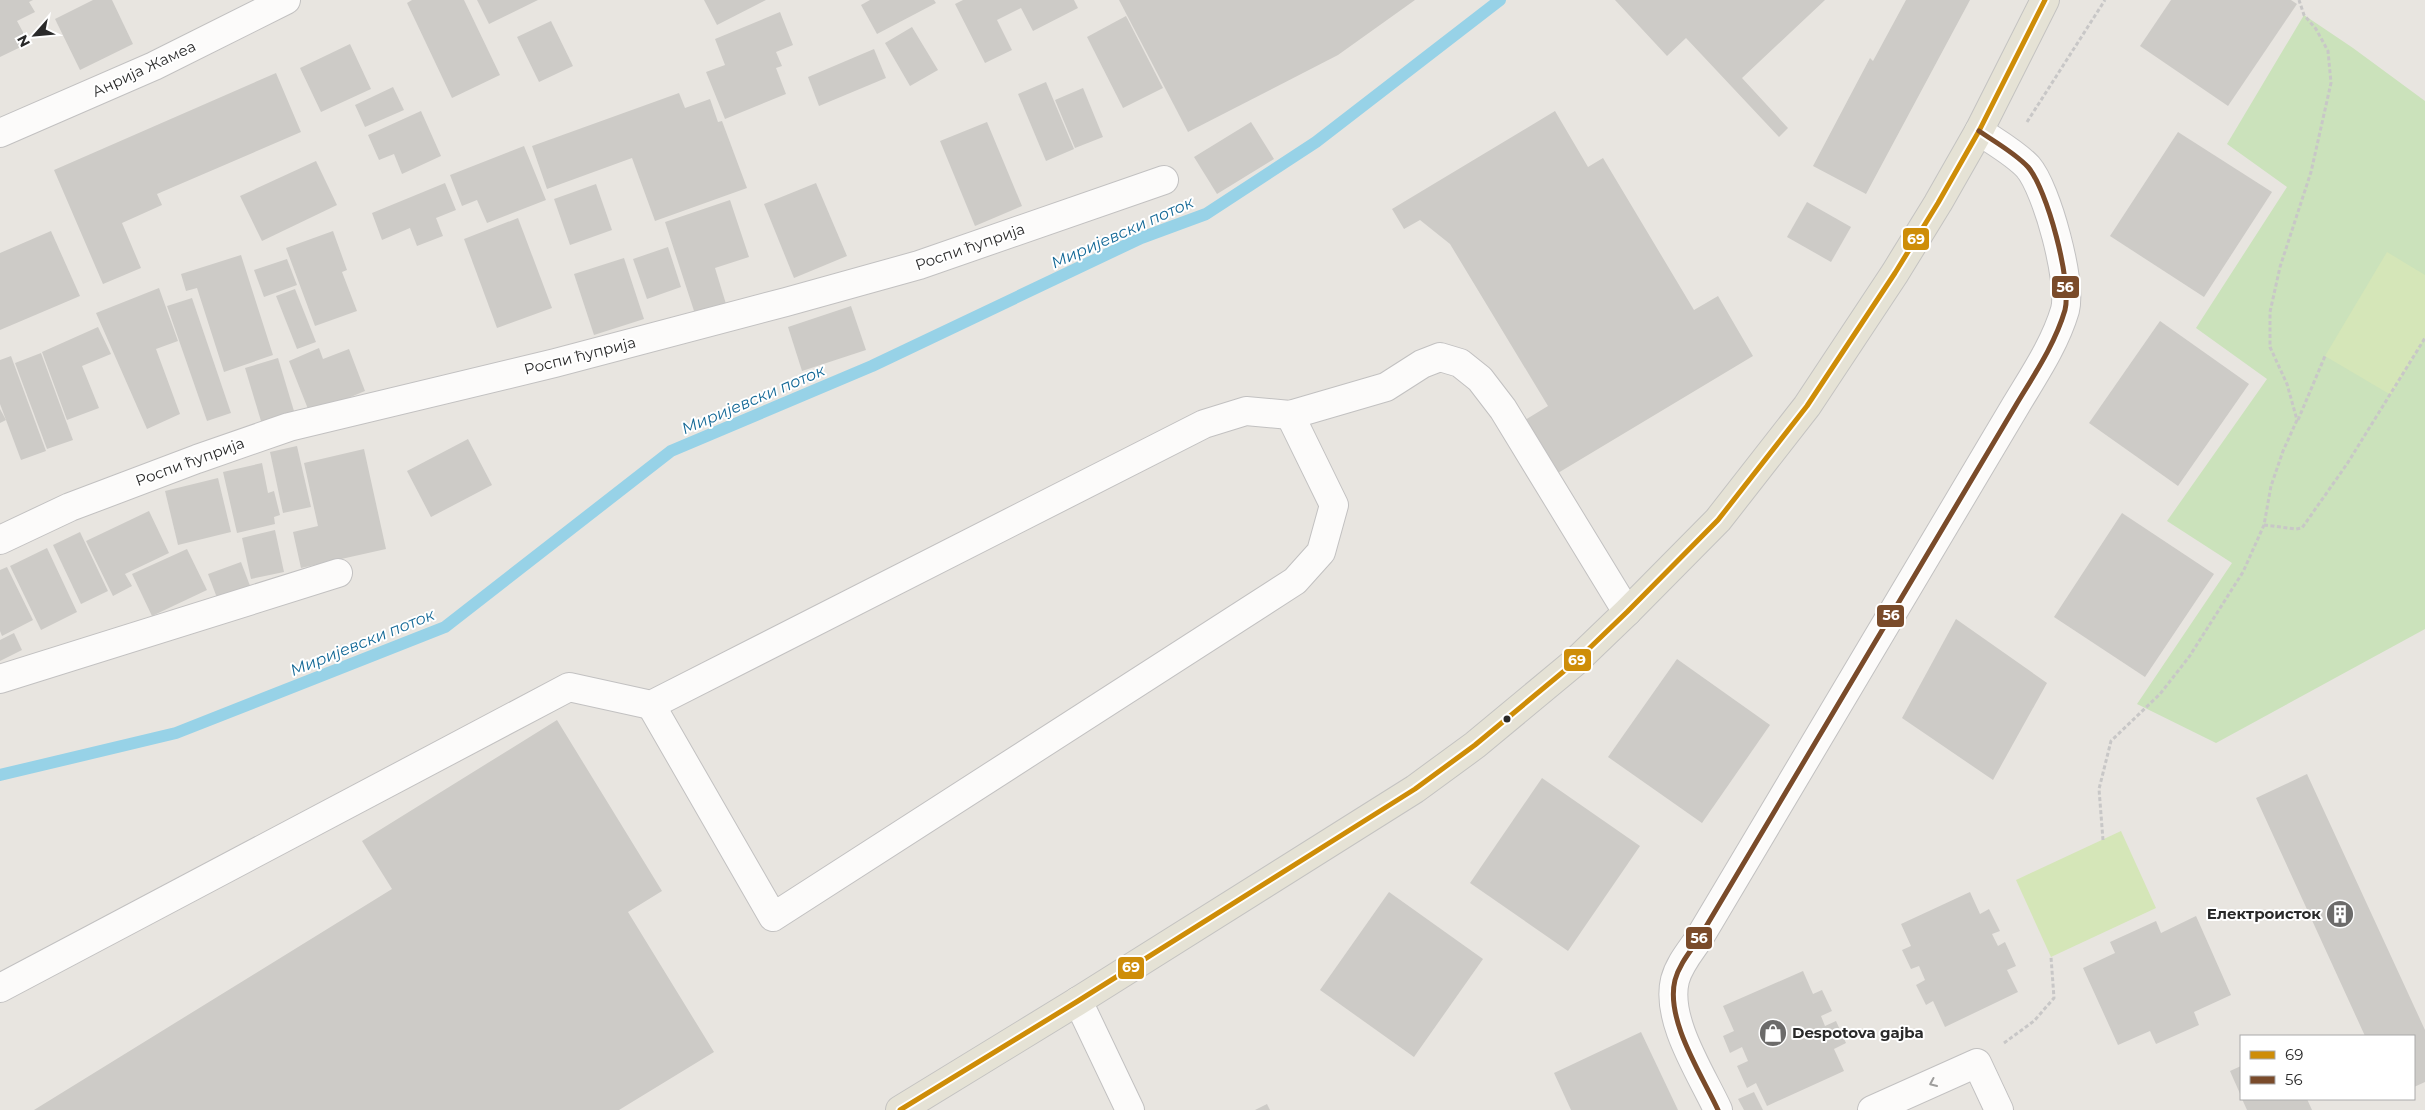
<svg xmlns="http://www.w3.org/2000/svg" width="2425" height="1110" font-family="Montserrat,sans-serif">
<rect width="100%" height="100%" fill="#e8e5e0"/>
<polygon fill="#cbe2bb" points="2304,15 2353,48 2425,101 2425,629 2216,743 2137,704 2232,563 2167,521 2267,379 2196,328 2287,187 2227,144"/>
<g fill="#d5e6b8">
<polygon points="2387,252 2425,275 2425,338 2391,395 2325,356"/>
<polygon points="2121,831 2156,908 2051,957 2016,880"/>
</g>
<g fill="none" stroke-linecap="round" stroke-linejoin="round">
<polyline stroke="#97d2e7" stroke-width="12" points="0,775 176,733 445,627 671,451 872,366 1141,238 1206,214 1316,142 1500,0"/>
</g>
<g fill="#cdcbc7">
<polygon points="0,0 33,0 29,2 35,12 17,21 29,43 0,57"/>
<polygon points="93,0 112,0 133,44 80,70 55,19"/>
<polygon points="412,0 464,0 500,75 452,98 407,3"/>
<polygon points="477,0 538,0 489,24"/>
<polygon points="704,0 766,0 717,25"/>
<polygon points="870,0 934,0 936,3 877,34 861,5"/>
<polygon points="963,0 1074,0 1078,8 1033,31 1021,8 997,20 1012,50 985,63 955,4"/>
<polygon points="1119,0 1415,0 1338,55 1188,132"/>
<polygon points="1615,0 1825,0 1742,78 1788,128 1779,137 1686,38 1667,56"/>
<polygon points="1906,0 1970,0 1866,194 1813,166 1870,58 1873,61"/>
<polygon points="2171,0 2291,0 2297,4 2228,106 2140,46"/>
<polygon points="780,12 793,45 776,52 782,66 776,68 786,94 725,119 706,72 725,65 715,39"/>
<polygon points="1126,16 1163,88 1123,108 1087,37"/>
<polygon points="551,21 573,66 539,82 517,37"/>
<polygon points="912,27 938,70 910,86 885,43"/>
<polygon points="350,44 371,89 321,112 300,68"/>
<polygon points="874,49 886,78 819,106 808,77"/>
<polygon points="276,73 301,132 157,194 162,205 122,223 141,268 103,284 54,170"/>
<polygon points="1046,82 1074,149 1046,161 1018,94"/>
<polygon points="393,87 404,110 365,127 355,105"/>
<polygon points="1083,88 1103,137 1075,148 1055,100"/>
<polygon points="679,93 685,108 710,99 718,122 722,121 747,188 655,221 632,158 547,189 532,146"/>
<polygon points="421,111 441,156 402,174 394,154 379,160 368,135"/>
<polygon points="1555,111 1588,167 1603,158 1694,310 1718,296 1753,356 1558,473 1525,420 1548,406 1450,244 1420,220 1404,229 1392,209"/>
<polygon points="987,122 1022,206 975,226 940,141"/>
<polygon points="1251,122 1274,159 1217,194 1194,157"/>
<polygon points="2178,132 2272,192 2204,297 2110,236"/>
<polygon points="524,146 546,200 487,223 477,200 462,206 450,175"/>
<polygon points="316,161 337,205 262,241 240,196"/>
<polygon points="445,183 456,210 436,218 443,236 417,246 410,228 382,240 372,213"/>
<polygon points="816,183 847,256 794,278 764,204"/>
<polygon points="596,184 612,230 570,245 554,199"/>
<polygon points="730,200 749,257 715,268 726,304 695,314 665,222"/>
<polygon points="1807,202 1851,227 1831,262 1787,237"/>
<polygon points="518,218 552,308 497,328 464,239"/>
<polygon points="51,231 80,296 0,330 0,253"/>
<polygon points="333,231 347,270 342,272 357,311 315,326 286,248"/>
<polygon points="668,247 681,287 647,299 633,259"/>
<polygon points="241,255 273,355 224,372 197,288 186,291 181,274"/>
<polygon points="624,258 644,319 594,335 574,274"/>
<polygon points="287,259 297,285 264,297 254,270"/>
<polygon points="159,288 178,341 156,349 180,414 147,429 96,313"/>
<polygon points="295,289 316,342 297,349 276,296"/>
<polygon points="192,298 231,413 207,421 167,306"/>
<polygon points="851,306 866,350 802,371 788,327"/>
<polygon points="2160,321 2249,384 2178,486 2089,423"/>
<polygon points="98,327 111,354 82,366 99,408 67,420 42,352"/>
<polygon points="319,348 323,359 349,349 365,391 310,414 289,361"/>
<polygon points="41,353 73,440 47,449 15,363"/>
<polygon points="11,356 46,451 21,460 0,404 0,360"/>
<polygon points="278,358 297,421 264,431 245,368"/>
<polygon points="0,409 6,420 0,423"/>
<polygon points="468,439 492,485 431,517 407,471"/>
<polygon points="297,446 311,507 283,513 270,452"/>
<polygon points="364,449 386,549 301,568 293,532 318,526 304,463"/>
<polygon points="262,463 268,493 274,491 280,515 274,517 275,524 237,533 223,472"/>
<polygon points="218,478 231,532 178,545 165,491"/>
<polygon points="149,511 169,553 125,574 132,586 113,596 86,541"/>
<polygon points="2122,513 2214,574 2145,677 2054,617"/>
<polygon points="275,530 284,572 251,579 242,538"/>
<polygon points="80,532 108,591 81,604 53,545"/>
<polygon points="47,548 77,612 41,630 10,566"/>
<polygon points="187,549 207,590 152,616 132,574"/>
<polygon points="241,562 252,591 219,603 208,574"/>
<polygon points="7,567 33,620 2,636 0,631 0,570"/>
<polygon points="1956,619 2047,683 1993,780 1902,718"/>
<polygon points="14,633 22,650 0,661 0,640"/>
<polygon points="1677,659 1770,725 1702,823 1608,757"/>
<polygon points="557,720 662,891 628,912 714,1052 619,1110 34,1110 392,889 362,841"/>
<polygon points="2307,774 2425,1030 2425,1082 2414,1087 2414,1036 2365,1036 2256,798"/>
<polygon points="1542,778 1640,846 1568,951 1470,883"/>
<polygon points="1389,892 1483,959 1414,1057 1320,990"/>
<polygon points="1970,892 1980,914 1989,909 2000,931 1992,934 1998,946 2005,942 2016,966 2007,970 2018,992 1945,1027 1933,1001 1926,1005 1916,985 1925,980 1919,966 1911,969 1902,950 1911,946 1901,924"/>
<polygon points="2196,916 2231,995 2194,1012 2199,1025 2156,1044 2150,1031 2118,1045 2083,968 2115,953 2110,942 2156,921 2161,933"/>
<polygon points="1803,971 1813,994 1822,990 1832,1011 1821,1016 1825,1026 1836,1021 1846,1043 1834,1049 1844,1071 1767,1106 1756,1083 1747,1088 1737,1066 1748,1061 1742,1047 1730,1053 1723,1036 1734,1031 1723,1006"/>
<polygon points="1641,1032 1678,1110 1571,1110 1554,1073"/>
<polygon points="2241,1066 2241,1096 2230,1071"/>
<polygon points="1754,1092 1763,1110 1744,1110 1738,1099"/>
<polygon points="2242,1099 2307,1099 2312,1110 2247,1110"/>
<polygon points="1267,1104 1270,1110 1255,1110"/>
</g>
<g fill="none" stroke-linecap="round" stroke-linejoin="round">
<defs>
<g id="minor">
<polyline points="0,133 154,66 286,0"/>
<polyline points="0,540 70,507 197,459 289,427 555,363 786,302 919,265 1164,180"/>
<polyline points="0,679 338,573"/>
<polyline points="651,705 773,917 1295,581 1321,552 1334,505 1290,415"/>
<polyline points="0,988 569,687 651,705 1204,424 1246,411 1290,415 1386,387 1422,364 1440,357 1460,363 1480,379 1503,409 1627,612"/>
<polyline points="1078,1001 1130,1110"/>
<path d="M1718,1110c-16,-35 -53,-90 -43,-130 4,-15 14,-27 23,-40l318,-535c18,-30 39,-61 49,-95 7,-28 -18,-121 -37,-143 -13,-14 -33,-25 -49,-36"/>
<polyline points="1872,1110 1977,1063 1999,1110"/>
</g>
<polyline id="major" points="900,1110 1078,1001 1415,789 1475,745 1575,662 1627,612 1718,520 1807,406 1895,273 1938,203 1979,131 2045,0"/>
</defs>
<use href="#minor" stroke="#c2c1c1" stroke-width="30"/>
<use href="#major" stroke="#c4c3c1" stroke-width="30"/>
<g stroke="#c8c7c7" stroke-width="3" stroke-dasharray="4 2.5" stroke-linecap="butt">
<polyline points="2027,122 2105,0"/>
<polyline points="2298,420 2325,356"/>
<polyline points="2264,525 2296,529 2302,528 2347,464 2425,338"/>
<polyline points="2103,840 2099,789 2111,741 2160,694 2189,657 2243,572 2264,525 2271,486 2283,451 2297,420 2287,384 2270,347 2270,312 2280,267 2311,172 2331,83 2328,51 2316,29 2304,15 2299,0"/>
<polyline points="2004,1043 2034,1021 2054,998 2051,957"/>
</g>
<use href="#minor" stroke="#fcfbfa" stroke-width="28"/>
<use href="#major" stroke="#e5e2d5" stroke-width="28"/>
<defs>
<polyline id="bus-1" points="900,1110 1078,1001 1415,789 1475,745 1575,662 1627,612 1718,520 1807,406 1895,273 1938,203 1979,131 2045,0"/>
<path id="bus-2" d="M1718,1110c-16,-35 -53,-90 -43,-130 4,-15 14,-27 23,-40l318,-535c18,-30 39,-61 49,-95 7,-28 -18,-121 -37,-143 -13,-14 -33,-25 -49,-36"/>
</defs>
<use href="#bus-1" stroke="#fff" stroke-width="9"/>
<use href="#bus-2" stroke="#fff" stroke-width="9"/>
<use href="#bus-1" stroke="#ce8d08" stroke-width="5"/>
<use href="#bus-2" stroke="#7a4b2a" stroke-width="5"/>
</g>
<defs><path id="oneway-chevron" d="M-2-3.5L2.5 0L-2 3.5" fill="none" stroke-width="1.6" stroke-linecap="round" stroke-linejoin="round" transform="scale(1.25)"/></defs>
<use stroke="#9e9d9c" href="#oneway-chevron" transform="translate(1933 1083) rotate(156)"/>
<defs>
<symbol id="building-disc" viewBox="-11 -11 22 22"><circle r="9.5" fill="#6c6b6a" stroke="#fff"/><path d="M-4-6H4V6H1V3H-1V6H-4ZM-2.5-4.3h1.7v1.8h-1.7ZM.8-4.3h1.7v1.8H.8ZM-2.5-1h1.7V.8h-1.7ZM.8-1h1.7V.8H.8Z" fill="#fff"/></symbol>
<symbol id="shop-disc" viewBox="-11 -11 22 22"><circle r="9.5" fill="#6c6b6a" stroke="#fff"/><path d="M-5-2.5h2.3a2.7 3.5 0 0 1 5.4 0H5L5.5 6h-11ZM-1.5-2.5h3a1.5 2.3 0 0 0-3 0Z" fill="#fff"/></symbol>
</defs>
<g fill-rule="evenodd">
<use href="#building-disc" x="2324" y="898" width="32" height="32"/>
<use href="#shop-disc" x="1757" y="1017" width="32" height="32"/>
</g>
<circle fill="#2a2a2a" stroke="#fff" stroke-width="2" cx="1507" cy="719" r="4.5"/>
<g text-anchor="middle" stroke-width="4" stroke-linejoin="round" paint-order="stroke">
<g font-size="15" fill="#2a2a2a" stroke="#fff">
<text transform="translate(144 69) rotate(-25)" y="5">Анрија Жамеа</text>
<text transform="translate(970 247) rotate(-19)" y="5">Роспи ћуприја</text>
<text transform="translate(580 356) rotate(-14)" y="5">Роспи ћуприја</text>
<text transform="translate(190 462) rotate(-20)" y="5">Роспи ћуприја</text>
</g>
<g font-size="15" font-weight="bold" fill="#2a2a2a" stroke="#fff" text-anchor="end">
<text x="2321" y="919">Електроисток</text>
<text x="1792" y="1038" text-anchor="start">Despotova gajba</text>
</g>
<g font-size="16" font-style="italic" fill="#136896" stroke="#fff">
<text transform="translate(1122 232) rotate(-24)" y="6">Миријевски поток</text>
<text transform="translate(753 399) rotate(-23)" y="6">Миријевски поток</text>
<text transform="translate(362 642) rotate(-22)" y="6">Миријевски поток</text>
</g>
</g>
<g stroke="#fff" stroke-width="2">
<rect x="1902" y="227" width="28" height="24" rx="5" fill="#ce8d08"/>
<rect x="2051" y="275" width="29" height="24" rx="5" fill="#7a4b2a"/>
<rect x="1876" y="604" width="29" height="24" rx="5" fill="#7a4b2a"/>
<rect x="1563" y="648" width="29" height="24" rx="5" fill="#ce8d08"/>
<rect x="1685" y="926" width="28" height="24" rx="5" fill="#7a4b2a"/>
<rect x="1117" y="956" width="28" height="24" rx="5" fill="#ce8d08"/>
</g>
<g font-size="14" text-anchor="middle" font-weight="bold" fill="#fff">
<text x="1916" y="244">69</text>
<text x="2065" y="292">56</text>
<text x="1891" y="620">56</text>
<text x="1577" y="665">69</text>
<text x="1699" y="943">56</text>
<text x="1131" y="972">69</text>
</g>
<rect x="2240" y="1035" width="175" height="65" fill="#ffffff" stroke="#aaaaaa"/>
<rect x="2250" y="1051" width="25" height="8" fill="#ce8d08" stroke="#aaaaaa"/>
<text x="2285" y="1060" font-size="15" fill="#2a2a2a">69</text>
<rect x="2250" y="1076" width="25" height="8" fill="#7a4b2a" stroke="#aaaaaa"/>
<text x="2285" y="1085" font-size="15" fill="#2a2a2a">56</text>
<g transform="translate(35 35) rotate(243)" stroke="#ffffff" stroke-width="4" paint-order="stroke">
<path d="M0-4L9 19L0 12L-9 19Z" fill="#2a2a2a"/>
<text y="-8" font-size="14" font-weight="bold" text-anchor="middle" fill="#2a2a2a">N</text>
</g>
</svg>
